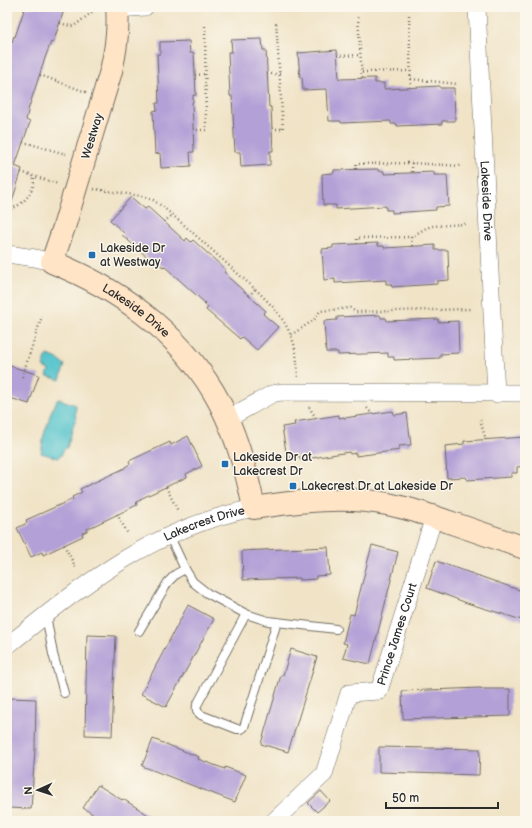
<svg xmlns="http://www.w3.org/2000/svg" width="532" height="828" font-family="'Balsamiq Sans',sans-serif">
<rect width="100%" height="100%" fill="#fbf7ec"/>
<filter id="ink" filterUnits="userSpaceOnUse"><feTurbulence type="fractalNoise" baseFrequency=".025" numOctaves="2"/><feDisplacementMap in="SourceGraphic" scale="8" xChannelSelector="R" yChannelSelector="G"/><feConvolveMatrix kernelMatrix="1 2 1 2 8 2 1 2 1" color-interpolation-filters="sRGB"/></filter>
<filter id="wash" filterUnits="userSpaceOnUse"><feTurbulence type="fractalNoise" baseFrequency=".012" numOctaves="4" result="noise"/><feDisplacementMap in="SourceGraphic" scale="16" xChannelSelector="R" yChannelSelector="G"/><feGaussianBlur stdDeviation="0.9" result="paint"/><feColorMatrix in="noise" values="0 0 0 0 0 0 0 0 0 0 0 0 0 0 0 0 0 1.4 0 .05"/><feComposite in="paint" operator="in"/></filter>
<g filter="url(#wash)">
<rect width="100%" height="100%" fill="#f0e3c6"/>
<g fill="#58c5cd" stroke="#42787c">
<polygon points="47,355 56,358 65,365 60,380 47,376 49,370 43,367"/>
<polygon points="59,399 76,405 75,416 76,417 67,448 65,448 60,457 58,458 41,453 43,441 42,441 52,409 53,409 57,400"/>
</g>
<g id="blocks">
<g fill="#b3a0d7">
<polygon points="25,7 65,7 53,43 51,42 45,58 29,107 26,120 30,122 15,166 22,169 10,208 7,208 7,50 10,41 12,42 14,36 15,37"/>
<polygon points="262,39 263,50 266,50 269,107 271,107 273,151 270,151 270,165 241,167 240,152 235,152 232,96 230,96 228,52 232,52 231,40"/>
<polygon points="189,41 190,53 194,53 196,95 193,95 193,102 192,102 194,152 190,152 191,166 161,168 160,153 155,154 153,111 157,110 156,103 159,103 157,54 160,54 160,42"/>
<polygon points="337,50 339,79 375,78 375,83 384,83 384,89 440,86 440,88 454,88 455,121 442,121 442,124 397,126 397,124 391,124 391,121 341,123 341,121 329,121 327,89 303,90 302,77 300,78 298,53"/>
<polygon points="378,169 378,171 384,171 384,174 434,172 434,175 447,175 449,206 436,207 436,210 392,213 392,210 386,210 386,206 336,209 336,205 323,205 322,174 334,173 334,170"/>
<polygon points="131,197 145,209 148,207 185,241 187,238 191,242 193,240 226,270 224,272 229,276 228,277 266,311 263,314 278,327 257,350 242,337 240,339 206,310 208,307 204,304 205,303 164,266 163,267 157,262 155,264 122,235 124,233 110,220"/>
<polygon points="378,243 378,246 384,246 384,248 435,245 435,250 448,250 449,280 437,281 437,284 392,287 391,284 386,284 386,280 335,283 335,279 324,280 322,249 333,248 333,245"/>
<polygon points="380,315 381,318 386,318 387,321 438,319 438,322 458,321 459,353 440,354 440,358 394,360 394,357 388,357 388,353 338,355 338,352 326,352 324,321 337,320 337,317"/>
<polygon points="7,365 39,375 29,404 7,397"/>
<polygon points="393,411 394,415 407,413 411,445 399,446 400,450 356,456 356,453 350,454 349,452 300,460 300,456 287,458 282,427 295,425 294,422 339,415 339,418 344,417 344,418"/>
<polygon points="188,436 202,466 186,474 187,477 140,499 141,500 136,502 137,505 87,529 87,531 82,533 83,536 43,555 42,552 31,557 17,528 27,523 26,520 73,499 72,497 82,492 80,489 125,468 125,467 130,464 129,461 170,442 171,445"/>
<polygon points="525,437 525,466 517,467 517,473 511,473 511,477 467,480 466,477 447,478 445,446 464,444 464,441"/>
<polygon points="372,545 398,552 370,664 343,658 347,644 343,643 350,614 354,615"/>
<polygon points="328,547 330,575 316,576 316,579 300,580 300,578 243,580 242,551"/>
<polygon points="436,561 525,592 525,621 467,603 427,588"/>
<polygon points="188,605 214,619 166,707 141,694"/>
<polygon points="87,635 116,636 112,736 85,735"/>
<polygon points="291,649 317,657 288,752 261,744 281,675 283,675"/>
<polygon points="481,688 481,689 510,689 510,716 403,719 402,691"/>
<polygon points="8,698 36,699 35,749 31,809 7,808"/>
<polygon points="153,739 199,757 198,759 225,769 225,767 246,775 235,802 142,766"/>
<polygon points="379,747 480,749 479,775 379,772"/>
<polygon points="98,785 122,800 123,799 158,821 104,821 83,808"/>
<polygon points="321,791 330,801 317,812 308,803"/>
</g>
</g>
</g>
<g filter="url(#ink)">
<use href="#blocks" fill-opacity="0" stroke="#706b61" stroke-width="1"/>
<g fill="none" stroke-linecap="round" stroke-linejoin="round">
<defs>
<g id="lane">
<polyline points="169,535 185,569 193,582 207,593 246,614 268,621 336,629"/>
<path d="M246,614l-49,91c-1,5 0,7 4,10l36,14h4l3,-2 33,-105"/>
<polyline points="46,615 53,654 64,693"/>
<polyline points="139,631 168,582 176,574 185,569"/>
</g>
<g id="street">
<path id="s1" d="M477,7l19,387"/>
<polyline points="117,9 145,7"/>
<polyline points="7,254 35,258 52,262"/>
<polyline points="227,419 272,394 282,392 525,393"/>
<path id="s2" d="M7,646c78,-63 146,-118 247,-138"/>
<path id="s3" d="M274,821l50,-47 25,-81 30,-2 55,-174"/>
</g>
<g id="secondary">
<path id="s4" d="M117,7c2,22 -1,43 -6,64l-47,156 -12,35c65,26 124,68 161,129 21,35 33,77 41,117 36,-6 76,-11 113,-7 30,3 59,13 88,23 24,8 47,16 70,24"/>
</g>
</defs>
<use href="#lane" stroke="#706b61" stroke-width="10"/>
<use href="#street" stroke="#706b61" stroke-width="18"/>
<use href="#secondary" stroke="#706b61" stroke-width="24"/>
<g stroke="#706b61" stroke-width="2.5" stroke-dasharray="1 3" stroke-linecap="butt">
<polyline points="409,15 411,87"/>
<polyline points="358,17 362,78"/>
<polyline points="60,23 70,26 74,26 99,7"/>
<polyline points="337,56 361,55"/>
<polyline points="362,72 411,71"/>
<polyline points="267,74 280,74"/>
<polyline points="40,75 86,92"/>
<polyline points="195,75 206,74"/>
<polyline points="411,79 458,84"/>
<polyline points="272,129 283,129 276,21"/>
<polyline points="193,130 206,130 205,25"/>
<polyline points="23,142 66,154"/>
<polyline points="412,163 412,173"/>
<polyline points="356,169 356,164 412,163 462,166"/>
<polyline points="21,172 58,184"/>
<path d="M94,189l47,7 12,4 10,7c25,21 49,43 73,65 20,18 45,38 55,64 6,13 6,27 7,42"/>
<path d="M7,210c15,-3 28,-18 27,-33"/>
<polyline points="164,222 172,215"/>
<polyline points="411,237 412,246"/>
<polyline points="357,244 357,238 411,237 426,228 432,226 465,224"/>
<polyline points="249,296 255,289"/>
<polyline points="291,335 314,320 320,311 350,308 356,312 470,309"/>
<polyline points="22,377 42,316"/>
<polyline points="309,407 316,418"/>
<polyline points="367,408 372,414"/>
<polyline points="480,420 486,440"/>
<polyline points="166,487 178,511"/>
<polyline points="117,514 128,534"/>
<polyline points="64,545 76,568"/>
</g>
<use href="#lane" stroke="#fff" stroke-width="8"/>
<use href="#street" stroke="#fff" stroke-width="17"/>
<use href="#secondary" stroke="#ffe4c6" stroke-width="22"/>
</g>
</g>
<g fill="#1f6fb2" stroke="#fbf7ec" stroke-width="1.5">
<rect x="88" y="251" width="8" height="8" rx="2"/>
<rect x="221" y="460" width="8" height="8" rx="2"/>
<rect x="289" y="482" width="8" height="8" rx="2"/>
</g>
<g text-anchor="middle" stroke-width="3" stroke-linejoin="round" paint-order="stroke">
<g font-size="12" fill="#2b2b2b" stroke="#fbf7ec">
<text transform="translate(92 136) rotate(-73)" y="4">Westway</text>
<text dy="4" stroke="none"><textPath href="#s1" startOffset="194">Lakeside Drive</textPath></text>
<text dy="4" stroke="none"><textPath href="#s4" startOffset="362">Lakeside Drive</textPath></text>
<text dy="4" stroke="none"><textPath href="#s2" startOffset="234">Lakecrest Drive</textPath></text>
<text dy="4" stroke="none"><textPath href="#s3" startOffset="243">Prince James Court</textPath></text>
</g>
<g font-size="12" fill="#2b2b2b" stroke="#fbf7ec" text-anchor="start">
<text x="100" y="252">Lakeside Dr<tspan x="100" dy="14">at Westway</tspan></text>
<text x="233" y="461">Lakeside Dr at<tspan x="233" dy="14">Lakecrest Dr</tspan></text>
<text x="301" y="490">Lakecrest Dr at Lakeside Dr</text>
</g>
</g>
<rect width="532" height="828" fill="none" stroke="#fbf7ec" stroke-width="24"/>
<g transform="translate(38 790) rotate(267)" stroke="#fbf7ec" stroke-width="3" paint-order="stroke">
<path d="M0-3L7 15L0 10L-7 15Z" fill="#2b2b2b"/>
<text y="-6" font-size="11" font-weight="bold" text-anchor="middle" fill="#2b2b2b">N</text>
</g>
<path d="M386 802v6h112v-6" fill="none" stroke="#2b2b2b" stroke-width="2"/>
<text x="392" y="802" font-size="12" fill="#2b2b2b" stroke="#fbf7ec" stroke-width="3" paint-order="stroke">50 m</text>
</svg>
